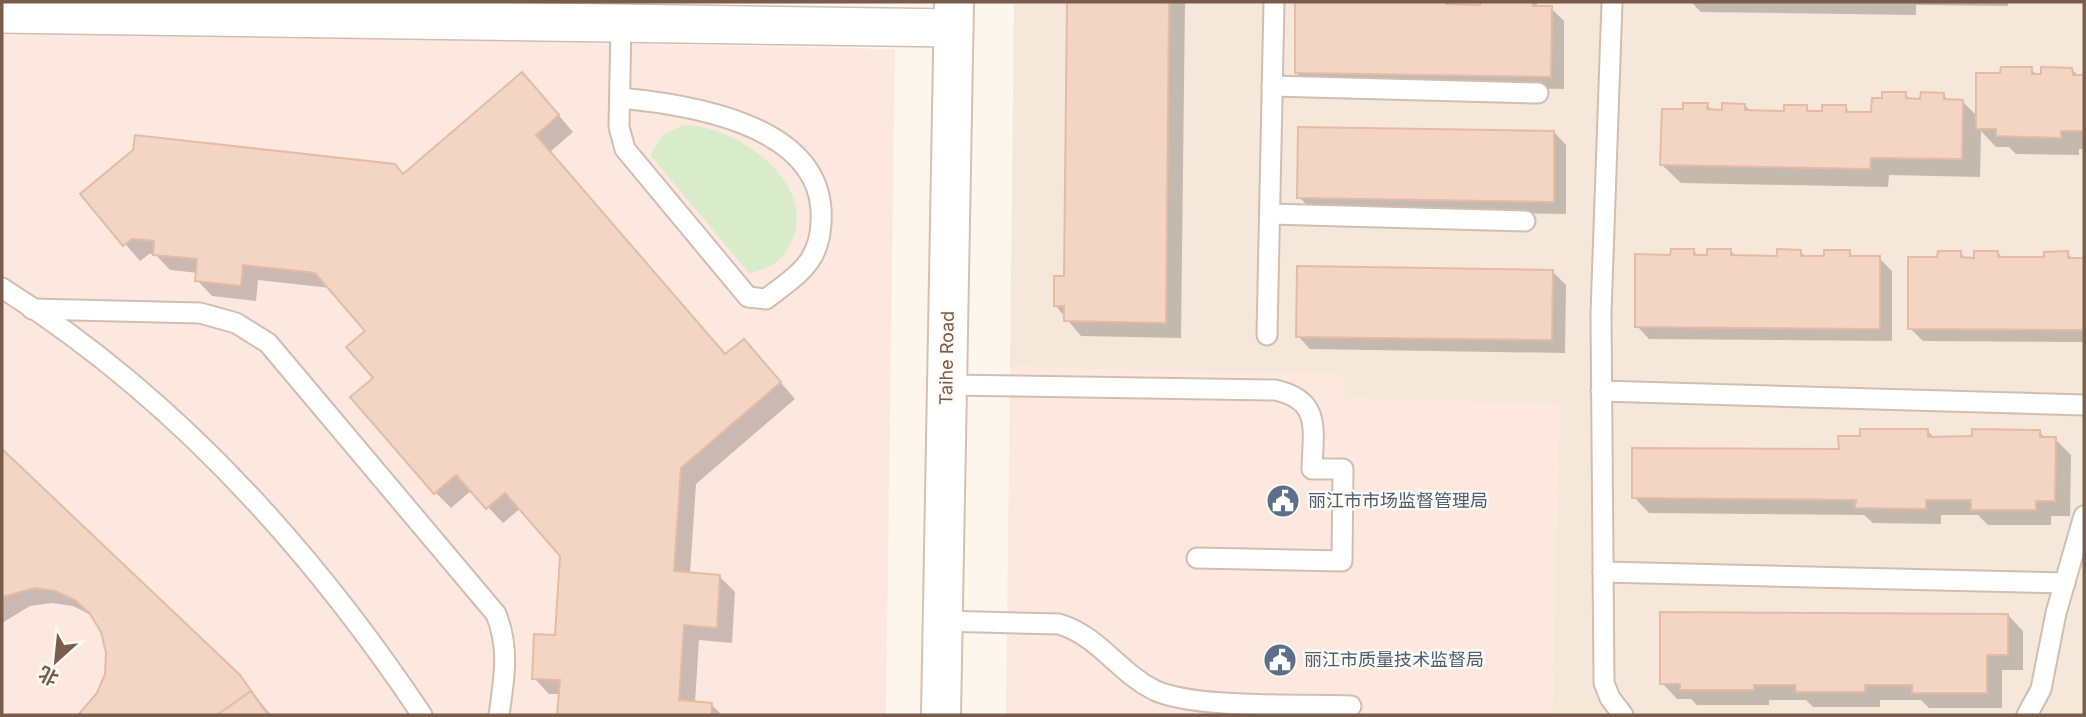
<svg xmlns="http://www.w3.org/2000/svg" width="2086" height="717" font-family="Inter,'Noto Sans SC',sans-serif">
<rect width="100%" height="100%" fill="#fdf6ec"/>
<polygon fill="#f5e8da" points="1014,2 2084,2 2084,715 1552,715 1559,404 1345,399 1344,375 1010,367"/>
<g fill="#fde8e0">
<polygon points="2,31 895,49 886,715 2,715"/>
<polygon points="1010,367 1345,375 1345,399 1559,404 1552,715 1006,715"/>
</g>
<path fill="#d8ecc9" d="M684,125c54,0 141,63 104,123 -9,16 -22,22 -39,25l-99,-118 13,-20z"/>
<g fill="#0003">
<polygon points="1069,2 1185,2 1181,338 1081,336 1056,306 1066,277"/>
<polygon points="1303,2 1360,2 1364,5 1391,6 1391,2 1449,2 1453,6 1481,7 1481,2 1535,2 1541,8 1551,8 1564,21 1564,89 1309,85 1296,73"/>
<polygon points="1691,2 2008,2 2008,6 1916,5 1916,15 1701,12"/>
<polygon points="2031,69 2038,76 2072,69 2079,77 2084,77 2084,149 2079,149 2079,155 2016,154 2009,147 1996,147 1981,131 1980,177 1889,175 1888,187 1681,183 1662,165 1685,111 1707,105 1713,111 1745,105 1751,112 1785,113 1806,107 1812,113 1845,107 1852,114 1873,114 1883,100 1905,94 1911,100 1922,100 1943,95 1950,101 1962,101 1978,117 2002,75"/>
<polygon points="537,90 573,132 550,152 727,355 759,357 795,399 696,484 690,574 719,576 735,592 732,643 699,640 695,703 711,704 722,715 559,715 561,694 549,694 534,678 557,637 562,555 521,508 503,523 472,490 451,508 435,492 375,379 368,331 331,288 258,280 256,301 212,296 197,280 198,273 170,270 155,254 149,254 140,261 82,194 404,176"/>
<polygon points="1554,132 1566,145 1566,214 1312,210 1299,197"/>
<polygon points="1693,250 1700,257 1731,251 1737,257 1778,257 1800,251 1806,257 1826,258 1849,252 1855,258 1879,258 1892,271 1892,341 1649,339 1637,326 1672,256"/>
<polygon points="1960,253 1967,259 1998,253 2004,259 2046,259 2067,253 2074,260 2084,260 2084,342 1923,341 1910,328 1939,259"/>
<polygon points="1553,272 1566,285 1565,353 1310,349 1298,336"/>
<polygon points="1927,431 1935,438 2039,431 2046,439 2055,439 2071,455 2070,516 2051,516 2051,525 1988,525 1978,515 1941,515 1941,524 1873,523 1864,515 1649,513 1634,497"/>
<polygon points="2,451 239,676 271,715 81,715 99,694 106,674 108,653 102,632 93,616 73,606 52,603 30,606 2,623"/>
<polygon points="2008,615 2023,631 2023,670 2002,670 2002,708 1929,708 1921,700 1880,700 1880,707 1813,707 1806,700 1769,700 1769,705 1697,705 1691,699 1677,699 1662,683"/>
</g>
<g fill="#f3d5c3" stroke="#e6bba3" stroke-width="2">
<polygon points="1067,2 1169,2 1166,323 1064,321 1064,306 1054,306 1054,276 1064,276"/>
<polygon points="1295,2 1446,2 1446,4 1480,5 1480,2 1533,2 1533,6 1552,6 1551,77 1295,73"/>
<polygon points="2001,67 2032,67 2032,74 2041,74 2041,67 2072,68 2073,75 2084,75 2084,131 2061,131 2061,138 1996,136 1996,129 1976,129 1976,73 2000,73"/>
<polygon points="522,72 559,115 536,135 725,354 744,339 781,382 681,468 674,571 720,575 717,628 684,625 679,700 712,703 711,715 557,715 560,680 532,679 534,634 555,635 560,556 505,493 486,509 456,475 434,494 350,397 373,378 346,347 365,331 315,273 243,265 241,286 195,281 197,259 153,255 154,241 132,239 123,246 80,194 133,150 135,135 395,164 403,174"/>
<polygon points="1882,92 1906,92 1906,98 1920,99 1921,92 1944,93 1944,99 1963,100 1962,159 1871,158 1870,169 1660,165 1662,109 1683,109 1683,103 1708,103 1707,109 1722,110 1722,103 1745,104 1745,110 1784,111 1784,105 1807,105 1807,111 1822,111 1822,105 1846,105 1846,112 1871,112 1872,98 1882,98"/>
<polygon points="1298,127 1554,131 1554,202 1297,198"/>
<polygon points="1671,249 1694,249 1694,255 1707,255 1707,249 1731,249 1731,255 1777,256 1777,249 1801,250 1801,256 1824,256 1824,250 1850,250 1850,256 1880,256 1880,329 1635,327 1635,254 1670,255"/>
<polygon points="1938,251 1961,251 1961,257 1974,258 1974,251 1998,251 1998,257 2044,257 2044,252 2068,251 2068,258 2084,258 2084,330 1908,329 1908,257 1937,257"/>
<polygon points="1297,266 1553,270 1552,340 1296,337"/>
<polygon points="1860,429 1928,429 1928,437 1972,436 1972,429 2040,430 2040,437 2056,437 2055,501 2036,501 2036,510 1971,510 1971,500 1926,500 1926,509 1855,508 1856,500 1632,498 1632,448 1839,449 1838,436 1860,436"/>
<polygon points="2,449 240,675 268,715 78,715 97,693 105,674 106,653 101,632 90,614 75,600 55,591 35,588 2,597"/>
<polygon points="1660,612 2008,614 2008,655 1987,655 1987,693 1912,693 1912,685 1865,685 1865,692 1796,692 1795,685 1754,685 1754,690 1680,690 1680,684 1660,684"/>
<polygon points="251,691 268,715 217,715"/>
</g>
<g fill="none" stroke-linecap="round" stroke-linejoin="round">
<defs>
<g id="lane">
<polyline points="1612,2 1601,313 1604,683 1610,698 1623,715"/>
<polyline points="1272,86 1538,93"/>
<path d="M620,98c65,6 195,25 201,111 3,50 -19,63 -55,90l-18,-2 -123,-148 -6,-22 2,-104"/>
<polyline points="1270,214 1525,221"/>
<path d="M2,288c170,107 309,261 420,427"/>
<path d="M32,309l168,4 36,10 32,20 228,271c14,35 8,65 3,101"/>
<polyline points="1267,335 1274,2"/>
<path d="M947,385l328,5c47,10 38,40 37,79h31l-1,92 -145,-3"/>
<polyline points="1601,391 2084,405"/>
<polyline points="1603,572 2065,583"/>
<path d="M942,621l117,3c40,12 58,47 95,66 40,19 148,14 197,16"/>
<polyline points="2027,715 2041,689 2056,613 2084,516"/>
</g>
<polyline id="street" points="2,14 954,28"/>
<polyline id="secondary" points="941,715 954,2"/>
</defs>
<use href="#lane" stroke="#d1beb0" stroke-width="23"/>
<use href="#street" stroke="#d1beb0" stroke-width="40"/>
<use href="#secondary" stroke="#d6c0b0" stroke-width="42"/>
<use href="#lane" stroke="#fff" stroke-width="19"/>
<use href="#street" stroke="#fff" stroke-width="37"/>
<use href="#secondary" stroke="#fff" stroke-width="38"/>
</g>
<defs>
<symbol id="civic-disc" viewBox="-11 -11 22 22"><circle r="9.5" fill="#5c6f8a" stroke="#fffaf3"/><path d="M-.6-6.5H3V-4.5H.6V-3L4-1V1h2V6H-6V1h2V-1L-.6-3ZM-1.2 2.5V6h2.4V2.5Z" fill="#fff"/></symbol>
</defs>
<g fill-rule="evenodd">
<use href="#civic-disc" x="1264" y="482" width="38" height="38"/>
<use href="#civic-disc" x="1261" y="641" width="38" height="38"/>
</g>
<g text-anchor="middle" stroke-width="5" stroke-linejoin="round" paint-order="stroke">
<g font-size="18" fill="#7a5c4d" stroke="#fffaf3">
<text transform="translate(947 358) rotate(-89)" y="6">Taihe Road</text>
</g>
<g font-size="18" fill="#4e5e75" stroke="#fffaf3" text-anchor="start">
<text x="1308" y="507">丽江市市场监督管理局</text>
<text x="1304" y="666">丽江市质量技术监督局</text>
</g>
</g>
<rect width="2086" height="717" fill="none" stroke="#7a5c4d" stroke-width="7"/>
<g transform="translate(56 661) rotate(207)" stroke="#fffaf3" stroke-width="5" paint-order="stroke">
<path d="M0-5L12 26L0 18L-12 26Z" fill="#7a5c4d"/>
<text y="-10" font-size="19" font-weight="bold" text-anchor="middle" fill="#7a5c4d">北</text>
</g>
</svg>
